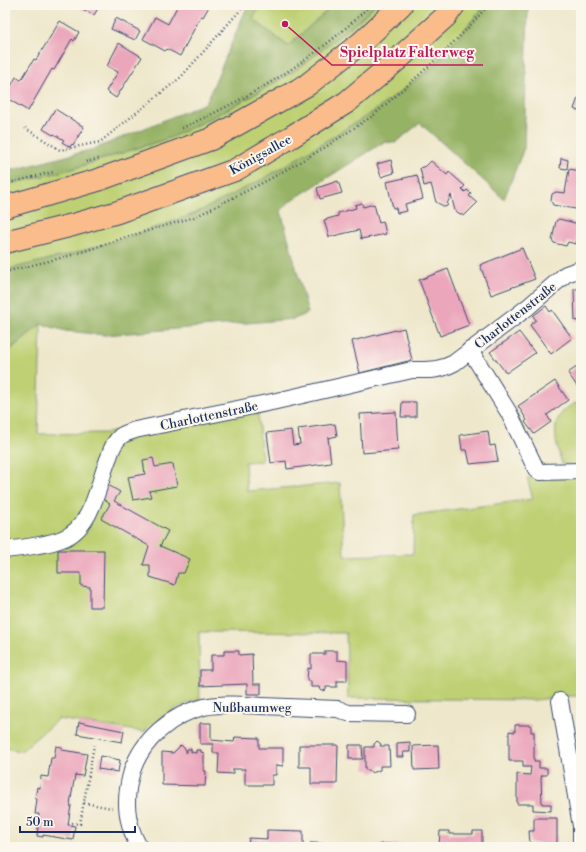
<svg xmlns="http://www.w3.org/2000/svg" width="586" height="852" font-family="'Libre Bodoni',serif">
<rect width="100%" height="100%" fill="#fbf7ec"/>
<filter id="ink" filterUnits="userSpaceOnUse"><feTurbulence type="fractalNoise" baseFrequency=".025" numOctaves="2"/><feDisplacementMap in="SourceGraphic" scale="8" xChannelSelector="R" yChannelSelector="G"/><feConvolveMatrix kernelMatrix="1 2 1 2 8 2 1 2 1" color-interpolation-filters="sRGB"/></filter>
<filter id="wash" filterUnits="userSpaceOnUse"><feTurbulence type="fractalNoise" baseFrequency=".012" numOctaves="4" result="noise"/><feDisplacementMap in="SourceGraphic" scale="16" xChannelSelector="R" yChannelSelector="G"/><feGaussianBlur stdDeviation="0.9" result="paint"/><feColorMatrix in="noise" values="0 0 0 0 0 0 0 0 0 0 0 0 0 0 0 0 0 1.4 0 .05"/><feComposite in="paint" operator="in"/></filter>
<g filter="url(#wash)">
<rect width="100%" height="100%" fill="#eee7cb"/>
<g fill="#bed073" stroke="#6c8068">
<polygon points="260,5 333,5 288,46 253,19"/>
<polygon points="375,5 485,5 432,68 373,112 265,178 194,214 125,238 72,254 5,270 5,185 72,169 172,137 203,122 252,96 299,68 358,21"/>
<path d="M41,324l-3,110 69,-1 150,-30 5,58 -17,1 2,29 93,-8 4,73 69,-2 1,-39 119,-16 -6,-21 54,-2v220h-12l-34,4 -187,-2 -2,-65 -147,-1 1,67c-22,7 -40,16 -56,33l-86,-13 -37,32 -16,-3v-394z"/>
<path d="M578,402h3v65l-19,-3c-8,-26 -14,-50 16,-62z"/>
</g>
<g fill="#96b265" stroke="#587062">
<polygon points="249,5 260,5 253,19 288,46 333,5 375,5 358,21 299,68 252,96 203,122 172,137 72,169 5,185 5,172 94,149 206,103 247,7"/>
<polygon points="485,5 530,5 528,8 524,148 504,199 420,123 395,143 384,142 289,202 281,211 308,313 294,319 105,335 66,331 41,324 5,354 5,270 72,254 125,238 194,214 265,178 373,112 432,68"/>
</g>
<g id="blocks">
<g fill="#eba6bc">
<polygon points="75,5 100,5 94,15"/>
<polygon points="178,5 215,5 214,7 210,5 203,17 201,16 180,56 167,49 165,51 143,39 155,17 168,24"/>
<polygon points="116,18 140,31 135,40 111,29"/>
<polygon points="60,21 79,32 74,41 72,39 54,70 52,69 28,111 5,97 16,77 21,80 34,59 36,60"/>
<polygon points="119,43 142,57 116,98 106,91 118,72 107,66"/>
<polygon points="578,98 581,99 581,112 574,109"/>
<polygon points="55,109 84,127 73,145 72,144 70,147 62,142 64,140 54,134 53,135 43,129"/>
<polygon points="561,158 568,160 567,169 560,168"/>
<polygon points="391,160 394,173 381,177 377,164"/>
<polygon points="431,161 447,175 449,172 465,186 462,189 465,192 467,190 471,193 469,196 477,203 464,216 455,211 451,195 447,204 448,204 447,206 445,207 436,202 431,184 424,186 420,168 426,166"/>
<polygon points="569,169 581,171 581,210 553,205 551,201 552,194 556,192 565,193"/>
<polygon points="417,175 423,199 405,204 407,211 397,213 396,208 393,208 387,182"/>
<polygon points="338,181 342,193 320,199 317,188"/>
<polygon points="362,203 363,207 374,204 379,223 383,221 386,234 361,239 359,230 329,237 324,220 338,216 338,213 356,208 355,205"/>
<polygon points="580,215 581,224 576,244 568,242 566,246 554,243 552,240 556,221 559,219 579,224"/>
<polygon points="522,248 535,279 491,295 480,265"/>
<polygon points="448,269 469,325 440,336 419,280"/>
<polygon points="574,289 581,289 581,320 575,321"/>
<polygon points="546,306 550,312 552,310 572,338 551,354 530,325 536,320 533,316"/>
<polygon points="404,328 412,360 360,373 352,341"/>
<polygon points="519,332 535,353 506,373 490,352"/>
<polygon points="581,364 581,392 568,373"/>
<polygon points="555,381 568,400 547,415 551,422 534,434 525,422 527,420 518,406"/>
<polygon points="402,402 416,402 416,417 401,417"/>
<polygon points="396,412 398,450 362,453 360,414"/>
<polygon points="335,424 337,436 328,438 331,463 287,469 286,461 271,463 267,433 291,430 293,445 300,444 298,429"/>
<polygon points="488,431 490,446 495,445 498,461 470,464 467,450 462,450 460,435"/>
<polygon points="153,458 155,467 173,464 177,486 149,491 151,497 133,500 128,477 145,474 143,460"/>
<polygon points="108,485 120,492 114,501 168,531 160,546 190,559 184,573 178,573 175,585 150,577 150,565 143,565 149,546 101,519 110,504 100,497"/>
<polygon points="58,550 104,550 103,607 90,607 90,587 81,586 81,573 58,573"/>
<polygon points="224,651 239,651 239,655 252,654 253,684 261,684 261,694 247,694 247,684 200,686 200,670 211,670 211,655 224,655"/>
<polygon points="325,651 337,651 337,660 347,661 347,681 337,681 337,687 326,687 326,690 323,691 320,690 319,687 311,687 311,681 307,681 308,668 311,669 311,654 325,654"/>
<polygon points="79,722 124,731 122,742 77,734"/>
<polygon points="200,723 211,723 211,740 234,742 235,737 259,738 259,748 283,748 283,766 276,765 276,775 272,775 272,785 245,785 245,769 233,769 233,774 218,773 219,753 213,753 213,744 200,744"/>
<polygon points="515,725 531,725 531,732 534,732 534,761 539,761 539,768 547,768 547,775 542,775 541,778 542,804 551,804 551,811 533,810 533,804 517,804 517,774 530,775 531,767 523,767 523,761 509,761 509,731 515,732"/>
<polygon points="377,741 381,744 380,746 389,746 390,766 380,766 380,770 372,773 369,770 365,770 365,747 374,747 374,744"/>
<polygon points="410,742 410,752 403,752 404,757 397,757 397,743"/>
<polygon points="181,745 186,750 186,753 187,753 187,749 191,749 191,752 196,753 196,750 201,750 201,752 204,753 204,771 206,771 205,786 162,785 162,752 173,753"/>
<polygon points="299,745 338,745 337,784 311,784 311,767 299,767"/>
<polygon points="349,745 362,745 363,759 349,759"/>
<polygon points="438,745 439,769 414,770 413,746"/>
<polygon points="56,746 62,747 62,750 87,754 83,776 75,775 70,804 71,805 68,825 75,826 73,840 43,835 43,837 37,836 38,827 37,827 39,814 35,814 37,799 35,799 37,787 40,788 41,776 48,777 51,758 54,758"/>
<polygon points="100,756 120,760 118,772 98,769"/>
<polygon points="534,818 557,818 557,847 541,847 541,844 530,843 529,831 534,831"/>
<polygon points="267,830 303,831 303,847 248,847 249,838 267,839"/>
<polygon points="440,831 449,831 449,834 473,834 473,831 482,831 482,847 439,847"/>
<polygon points="310,843 346,844 346,847 310,847"/>
<polygon points="380,844 417,845 417,847 380,847"/>
</g>
</g>
</g>
<g filter="url(#ink)">
<use href="#blocks" fill-opacity="0" stroke="#3b4b6e" stroke-width="1"/>
<g fill="none" stroke-linecap="round" stroke-linejoin="round">
<defs>
<g id="minor">
<polyline points="470,350 509,413 536,469 540,472 581,471"/>
<path d="M5,550c17,-2 42,-5 57,-11 31,-11 36,-56 47,-82 2,-7 6,-16 12,-21 4,-3 10,-4 14,-6l137,-28 140,-32c17,0 27,1 42,-7l74,-56 38,-33 15,-5"/>
<polyline points="560,701 581,826 581,847"/>
<path d="M139,847c-14,-26 -15,-49 -7,-76 10,-31 40,-57 72,-64 19,-4 39,-2 58,-1 25,1 51,2 76,3l10,4 59,1"/>
</g>
<g id="primary">
<polyline points="5,207 98,180 211,139 307,85 362,42 401,5"/>
<polyline points="5,242 73,225 118,212 235,170 291,137 347,102 397,60 446,16 454,5"/>
</g>
</defs>
<use href="#minor" stroke="#3b4b6e" stroke-width="18"/>
<use href="#primary" stroke="#3b4b6e" stroke-width="24"/>
<g stroke="#3b4b6e" stroke-width="2.5" stroke-dasharray="1 3" stroke-linecap="butt">
<polyline points="25,128 60,150 100,142 181,77 245,5"/>
<path d="M182,128c67,-30 137,-70 188,-123"/>
<polyline points="86,162 101,158"/>
<polyline points="5,184 53,172"/>
<polyline points="5,272 76,254 123,238 195,217 268,180 324,148 374,115 428,67 469,27 488,5"/>
<polyline points="84,803 112,808"/>
<polyline points="72,823 80,824 94,745"/>
</g>
<use href="#minor" stroke="#fff" stroke-width="16"/>
<use href="#primary" stroke="#f9bc8a" stroke-width="22"/>
</g>
</g>
<g text-anchor="middle" stroke-width="4" stroke-linejoin="round" paint-order="stroke">
<g font-size="13" fill="#1b2f5e" stroke="#fbf7ec">
<text transform="translate(260 154) rotate(-29)" y="5">Königsallee</text>
<text transform="translate(515 315) rotate(-38)" y="5">Charlottenstraße</text>
<text transform="translate(209 415) rotate(-12)" y="5">Charlottenstraße</text>
<text x="252" y="712">Nußbaumweg</text>
</g>
</g>
<path fill="none" stroke="#c2185b" stroke-width="1.5" d="M285 24L332 65H483"/>
<circle fill="#c2185b" stroke="#fbf7ec" stroke-width="1.5" cx="285" cy="24" r="4"/>
<g font-size="14" text-anchor="middle" font-weight="bold" fill="#c2185b" stroke="#fbf7ec" stroke-width="4" stroke-linejoin="round" paint-order="stroke">
<text x="407" y="57">Spielplatz Falterweg</text>
</g>
<rect width="586" height="852" fill="none" stroke="#fbf7ec" stroke-width="20"/>
<path d="M20 826v6h115v-6" fill="none" stroke="#1b2f5e" stroke-width="2"/>
<text x="26" y="826" font-size="12" fill="#1b2f5e" stroke="#fbf7ec" stroke-width="3" paint-order="stroke">50 m</text>
</svg>
